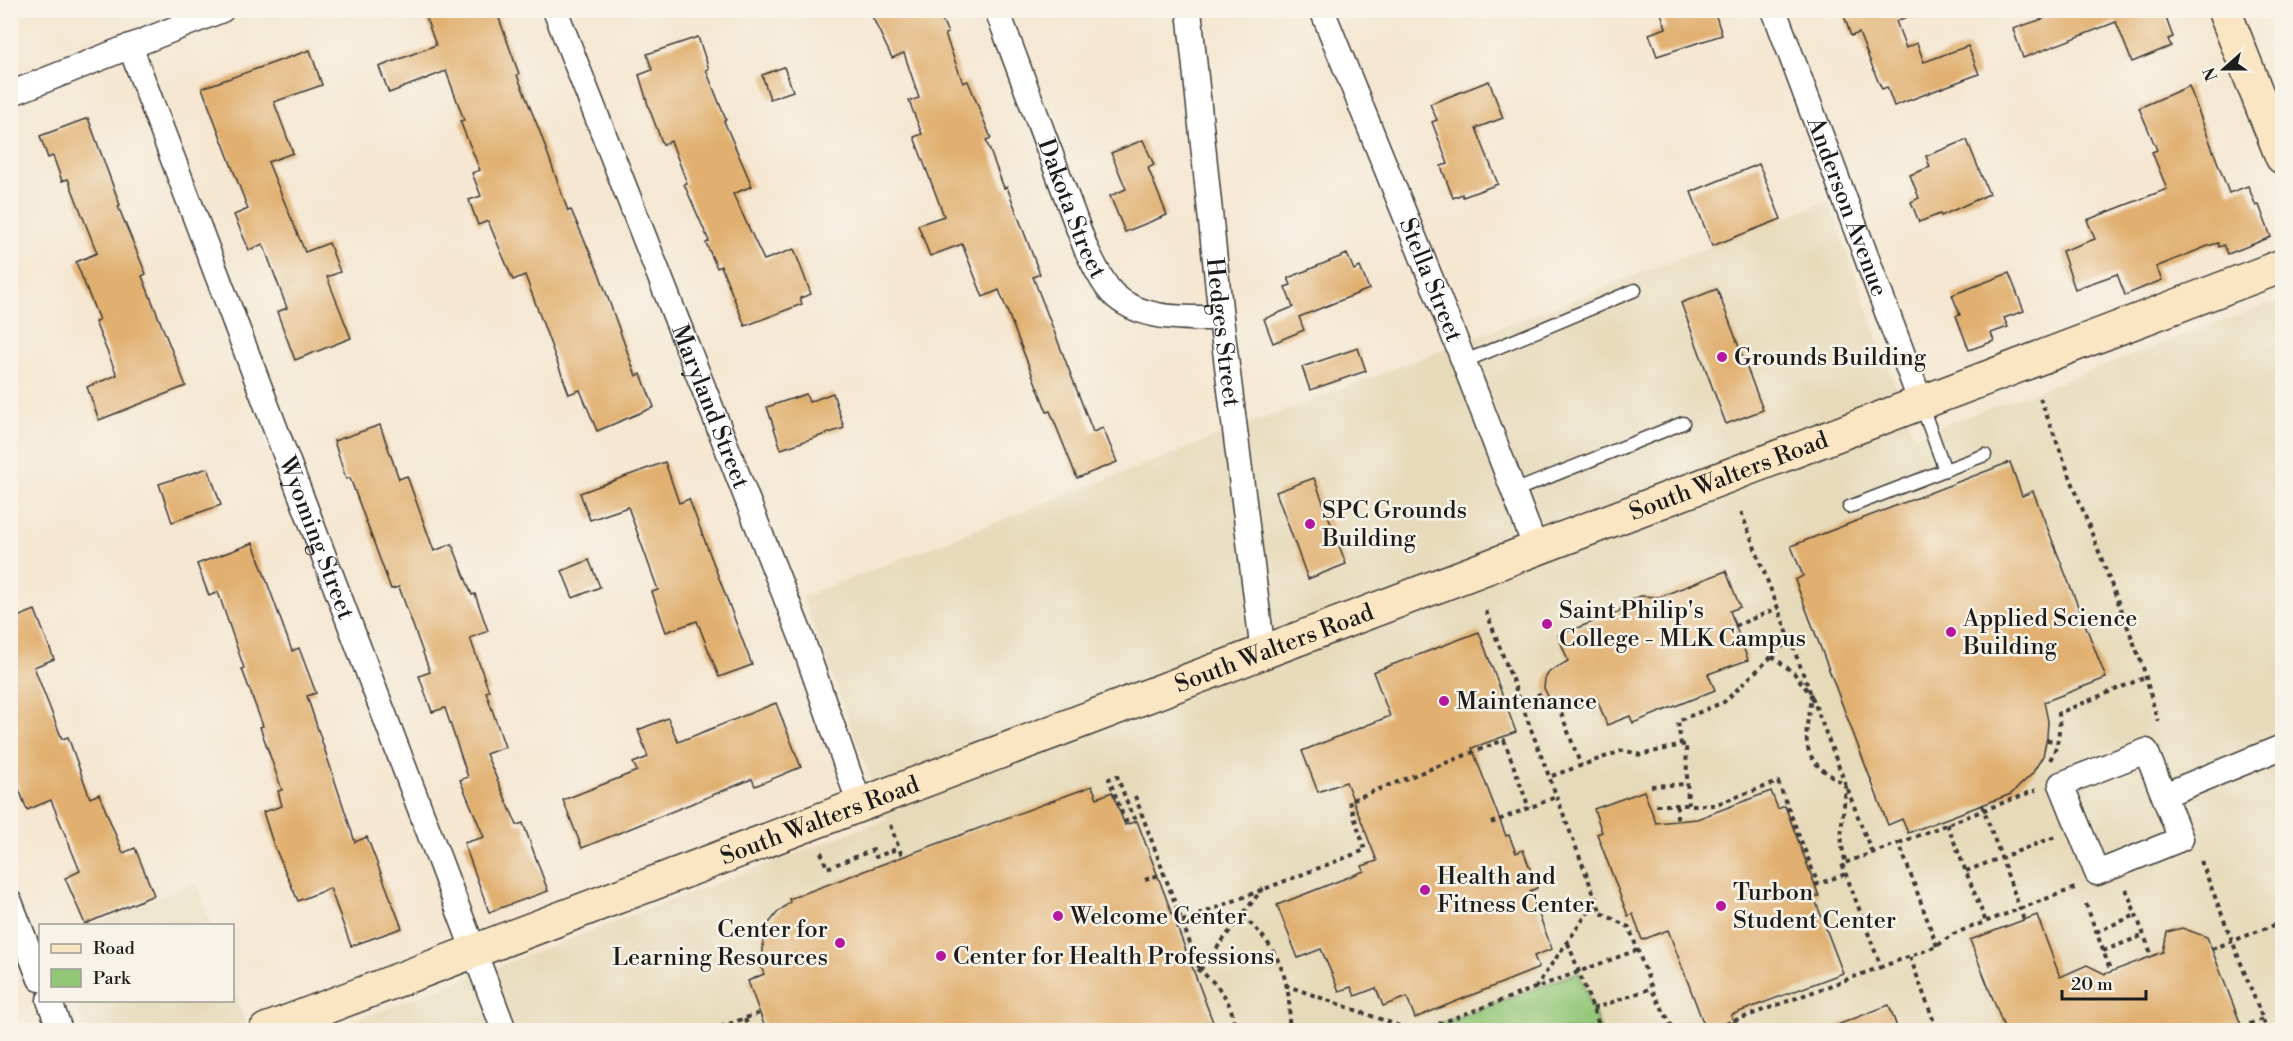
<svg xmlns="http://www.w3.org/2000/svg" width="2293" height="1041" font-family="'Libre Bodoni',serif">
<rect width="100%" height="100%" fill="#f7f3e8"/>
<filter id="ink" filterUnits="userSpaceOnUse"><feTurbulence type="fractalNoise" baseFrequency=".0167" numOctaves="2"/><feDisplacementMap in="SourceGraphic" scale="12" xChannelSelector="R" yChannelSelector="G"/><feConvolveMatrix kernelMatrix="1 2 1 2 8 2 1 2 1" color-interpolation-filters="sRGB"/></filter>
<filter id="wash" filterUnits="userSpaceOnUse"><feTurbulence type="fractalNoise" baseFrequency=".008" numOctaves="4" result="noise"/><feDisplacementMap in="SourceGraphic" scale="24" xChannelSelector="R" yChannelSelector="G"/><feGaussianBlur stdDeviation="1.35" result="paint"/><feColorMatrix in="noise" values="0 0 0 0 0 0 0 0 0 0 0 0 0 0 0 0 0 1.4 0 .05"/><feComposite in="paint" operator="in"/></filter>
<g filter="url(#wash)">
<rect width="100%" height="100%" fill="#f5e7d2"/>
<g fill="#e7daba">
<polygon points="1828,201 1914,436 2282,299 2282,1030 329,1030 886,819 802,597"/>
<polygon points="196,882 211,925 93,925"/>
<polygon points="233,986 248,1030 87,1030 75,1001 232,1000"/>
</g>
<polygon fill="#93c778" stroke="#58724a" stroke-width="1.5" points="1579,972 1601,1030 1423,1030"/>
<g id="blocks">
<g fill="#e1b071">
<polygon points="423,10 496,10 519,74 517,75 540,132 568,211 571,210 599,273 636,376 641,374 654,407 597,431 580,390 569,394 525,275 513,280 488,221 478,225 469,200 481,196 472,173 480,170 460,121 464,120 446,71 389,93 379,67 436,45"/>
<polygon points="884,10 938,10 948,33 945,34 963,83 968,81 991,138 986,140 1004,188 1007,187 1036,264 1040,274 1033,277 1071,375 1093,432 1103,428 1117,462 1077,478 1050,411 1047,412 999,290 983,297 962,244 930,256 918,225 944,216 914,137 922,134 909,101 919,98 904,53 892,58 872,16"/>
<polygon points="1660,10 1714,10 1722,35 1657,56 1649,34 1666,28"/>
<polygon points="1842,10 1914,10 1915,14 1896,21 1906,48 1917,43 1924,62 1968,46 1979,74 1894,106 1887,87 1882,89 1878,81 1859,33 1851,36"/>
<polygon points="2069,10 2163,10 2173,37 2168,39 2171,46 2132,62 2116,22 2023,58 2013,29"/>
<polygon points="698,37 709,69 706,70 726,120 724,121 752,186 733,194 764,260 794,249 811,294 800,298 802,304 745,326 721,266 717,268 706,243 709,241 684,184 687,183 671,141 663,145 649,108 639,75 652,70 647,54"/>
<polygon points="310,50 322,85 274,102 293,153 268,162 305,252 329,243 340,272 327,277 351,338 295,360 277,312 287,308 263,244 249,250 234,215 248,209 202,88"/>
<polygon points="784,67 793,91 770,99 762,75"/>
<polygon points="1489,81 1503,118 1476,128 1498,184 1463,197 1462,194 1453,198 1441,166 1448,164 1432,122 1437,120 1430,104"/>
<polygon points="2189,86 2229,193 2248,186 2256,206 2259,205 2271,237 2228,254 2224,245 2219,247 2218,243 2208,246 2156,267 2162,280 2125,295 2117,274 2075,289 2062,251 2095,239 2087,220 2167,189 2152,152 2157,150 2139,108"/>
<polygon points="88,118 120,205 118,206 146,274 142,276 186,386 99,420 87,387 117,375 95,322 99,320 76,262 97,253 68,179 62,181 53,156 48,158 40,136"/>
<polygon points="1143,140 1154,165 1148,168 1167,215 1125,232 1110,196 1126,189 1111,153"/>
<polygon points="1967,140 1989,194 1941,216 1940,214 1919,222 1911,202 1919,198 1910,175 1930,167 1926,156"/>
<polygon points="1759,164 1781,219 1712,246 1691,192"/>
<polygon points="1347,254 1354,270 1360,267 1369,289 1299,317 1304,330 1273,343 1264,319 1293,307 1285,287 1291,285 1288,278"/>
<polygon points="2009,273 2024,311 2004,318 2008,327 1991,333 1994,341 1969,350 1956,316 1960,315 1952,295"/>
<polygon points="1717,289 1763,410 1726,424 1681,303"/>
<polygon points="1358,348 1366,371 1310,390 1302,367"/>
<polygon points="833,393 844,428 781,449 767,407 806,394 809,402"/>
<polygon points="380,425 399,479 407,476 434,551 452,544 472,595 475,594 488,631 470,638 489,691 486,692 505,747 486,754 517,825 523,823 548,891 489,912 464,843 484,837 460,780 468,777 445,708 432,712 419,676 430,672 399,587 391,589 350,478 346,479 334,441"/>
<polygon points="665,462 679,503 689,499 752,665 719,677 697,621 666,632 652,592 658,590 628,507 590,520 580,493"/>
<polygon points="2010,462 2022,496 2033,491 2106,678 2044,702 2048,721 2047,737 2043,756 2032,774 2011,794 1908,833 1902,819 1888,825 1795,580 1803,576 1791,546"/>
<polygon points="208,468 221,505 172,522 159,484"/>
<polygon points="1314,478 1346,564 1308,579 1276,492"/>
<polygon points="253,543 292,651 299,648 316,693 307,696 355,842 367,837 402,928 351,946 330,888 298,901 273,843 263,812 282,806 278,791 282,790 260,727 263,726 242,669 244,668 218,592 209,596 197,564"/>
<polygon points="589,560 600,587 573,598 562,571"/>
<polygon points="1726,571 1740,607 1730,611 1748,660 1708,674 1715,690 1633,723 1630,716 1607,725 1596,697 1570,707 1553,703 1548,696 1544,688 1545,679 1549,672 1568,661 1558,635 1617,613 1629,601 1641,596 1659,597"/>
<polygon points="10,610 12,610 15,618 35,610 54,659 34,667 62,739 68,737 90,798 99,794 123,853 135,848 154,895 85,924 65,878 80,871 51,800 27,810 10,766"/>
<polygon points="1479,632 1516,732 1472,748 1506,836 1509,835 1516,853 1523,850 1537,888 1530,891 1552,949 1534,956 1539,968 1415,1018 1407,997 1383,1006 1376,988 1355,996 1351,987 1339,991 1321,949 1298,958 1277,905 1364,871 1362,866 1377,861 1346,782 1318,792 1302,751 1390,716 1373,672"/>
<polygon points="776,703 801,767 755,786 752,779 582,848 563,800 637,771 633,763 648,757 638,730 668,718 678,742"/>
<polygon points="1092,786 1097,798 1112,792 1125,825 1137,821 1216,1030 766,1030 748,981 764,974 759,961 763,959 763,938 766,927 777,913 790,902 789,899"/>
<polygon points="1644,791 1656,823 1697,819 1771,791 1778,809 1785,806 1819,896 1814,897 1843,973 1731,1015 1737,1030 1706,1030 1668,930 1642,940 1633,914 1628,916 1597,834 1602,832 1594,809"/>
<polygon points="2037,915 2060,977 2087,965 2105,974 2163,952 2167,932 2182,928 2207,937 2243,1030 2005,1030 1970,940"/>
<polygon points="1889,1005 1898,1030 1827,1030 1827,1029"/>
</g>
</g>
</g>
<g filter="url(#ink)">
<use href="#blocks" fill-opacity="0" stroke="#3d3a37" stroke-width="1.5"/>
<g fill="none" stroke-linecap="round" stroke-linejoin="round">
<defs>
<g id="service">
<polyline points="1463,362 1635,290"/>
<polyline points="1945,470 1985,455"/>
<polyline points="1514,491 1683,423"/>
<polyline points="1849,507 1945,470 1921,404"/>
</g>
<g id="minor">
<path id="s1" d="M555,10l247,629 58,166"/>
<path id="s2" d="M997,10l89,239c8,15 14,31 26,44 28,28 73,25 109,25"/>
<path id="s3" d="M1189,10l32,308 42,335"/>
<path id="s4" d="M1322,10l128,316 86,223"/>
<path id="s5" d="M1774,10l147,393"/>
<path id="s6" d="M130,46l374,984"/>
<polyline points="10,94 222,10"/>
<polygon points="2146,751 2181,839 2097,873 2061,784"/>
<polyline points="2164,795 2282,747"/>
<polyline points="10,902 40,979"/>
<polyline points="49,1000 60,1030"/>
</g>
<g id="secondary">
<polyline points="2224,10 2282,157"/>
<path id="s7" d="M266,1030l2016,-764"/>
</g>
</defs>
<use href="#service" stroke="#3d3a37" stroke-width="15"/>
<use href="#minor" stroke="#3d3a37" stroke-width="27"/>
<use href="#secondary" stroke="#3d3a37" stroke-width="36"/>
<g stroke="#3d3a37" stroke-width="4" stroke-dasharray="4.5 4.5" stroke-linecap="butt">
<polyline points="2040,398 2143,667 2158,722"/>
<polyline points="1741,512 1872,853"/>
<polyline points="1486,611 1601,913 1629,927 1654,994 1674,1030"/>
<polyline points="1735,626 1778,608"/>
<path d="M1772,656l22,17 17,22c-2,27 -14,55 12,75 8,6 16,10 23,17 -2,25 -9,51 0,76"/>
<polyline points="1520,702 1545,692"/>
<polyline points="1558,705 1581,766"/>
<polyline points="2047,740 2058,741"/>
<polyline points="1681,745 1678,721 1724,702 1790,639"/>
<path d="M2050,760c9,-15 10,-30 9,-47l87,-36"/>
<polyline points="1552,776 1624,750 1640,755 1686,744 1688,805"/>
<polyline points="1651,786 1687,784"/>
<polyline points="1135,796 1200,970"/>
<polyline points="1656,805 1714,805 1778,782 1818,884"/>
<polyline points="1677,805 1677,821"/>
<polyline points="1982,805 2024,920"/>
<polyline points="1121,814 1122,813 1109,779 1117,776 1133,818"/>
<polyline points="1124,822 1142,815"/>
<polyline points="1491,823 1556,797"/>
<polyline points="1947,824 1986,922"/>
<polyline points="890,825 902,856"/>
<polyline points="1899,843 2036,790"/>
<polyline points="821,852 827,868 873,850 876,857 899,848"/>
<polyline points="2201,861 2267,1030"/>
<polyline points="1966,871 2055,837"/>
<polyline points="1145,880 1164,873"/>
<polyline points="1815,885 1846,874"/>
<polyline points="2126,889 2152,956"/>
<polyline points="2086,904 2111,972"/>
<path d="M1242,917c35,25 53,70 46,113"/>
<polyline points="1182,921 1365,850 1349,801 1504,740 1529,808"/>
<polyline points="2096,932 2136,915"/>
<polyline points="1568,943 1601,1030"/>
<polyline points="1937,946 1899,843 1842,864 1881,967 1937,946 1953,934 2075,888"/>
<polyline points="2212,949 2282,922"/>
<polyline points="2103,951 2144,935"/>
<polyline points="1910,957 1937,1030"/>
<path d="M1197,969c21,14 38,35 37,61"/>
<polyline points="1200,970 1263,888"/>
<polyline points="1285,985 1411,1030"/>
<polyline points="1535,988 1596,901"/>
<polyline points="1593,1009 1652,988"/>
<polyline points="745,1019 750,1030"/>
<polyline points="2241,1027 2263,1019"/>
<polyline points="712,1030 760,1013"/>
<polyline points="1422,1030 1637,950"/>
<polyline points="1709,1030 1881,967"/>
</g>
<use href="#service" stroke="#fff" stroke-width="12"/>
<use href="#minor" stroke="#fff" stroke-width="24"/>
<use href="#secondary" stroke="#fbe6c4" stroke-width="33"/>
</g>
</g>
<g fill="#b5179e" stroke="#f7f3e8" stroke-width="2">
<circle cx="1722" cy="357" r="6"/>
<circle cx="1310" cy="524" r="6"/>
<circle cx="1547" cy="624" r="6"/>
<circle cx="1951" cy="632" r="6"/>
<circle cx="1444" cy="701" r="6"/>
<circle cx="1425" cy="890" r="6"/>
<circle cx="1721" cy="906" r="6"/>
<circle cx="1058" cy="916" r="6"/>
<circle cx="840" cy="943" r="6"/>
<circle cx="941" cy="956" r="6"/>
</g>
<g text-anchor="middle" stroke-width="5" stroke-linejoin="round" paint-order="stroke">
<g font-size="24" fill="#1c1c1c" stroke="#f7f3e8">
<text dy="8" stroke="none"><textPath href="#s2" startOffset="212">Dakota Street</textPath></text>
<text dy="8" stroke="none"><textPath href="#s5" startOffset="210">Anderson Avenue</textPath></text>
<text dy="8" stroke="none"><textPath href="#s4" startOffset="291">Stella Street</textPath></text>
<text dy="8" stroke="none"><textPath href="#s3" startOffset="324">Hedges Street</textPath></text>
<text dy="8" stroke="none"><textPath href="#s1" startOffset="426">Maryland Street</textPath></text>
<text dy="8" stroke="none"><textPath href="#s7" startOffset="1564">South Walters Road</textPath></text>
<text dy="8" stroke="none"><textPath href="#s6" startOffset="526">Wyoming Street</textPath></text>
<text dy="8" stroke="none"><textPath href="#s7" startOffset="1078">South Walters Road</textPath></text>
<text dy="8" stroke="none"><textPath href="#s7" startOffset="592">South Walters Road</textPath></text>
</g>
<g font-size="24" fill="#1c1c1c" stroke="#f7f3e8" text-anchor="start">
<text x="1734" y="365">Grounds Building</text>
<text x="1322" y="518">SPC Grounds<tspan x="1322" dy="28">Building</tspan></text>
<text x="1559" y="618">Saint Philip's<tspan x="1559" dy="28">College - MLK Campus</tspan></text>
<text x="1963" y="626">Applied Science<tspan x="1963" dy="28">Building</tspan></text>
<text x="1456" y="709">Maintenance</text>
<text x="1437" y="884">Health and<tspan x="1437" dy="28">Fitness Center</tspan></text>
<text x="1733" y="900">Turbon<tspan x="1733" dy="28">Student Center</tspan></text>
<text x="1070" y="924">Welcome Center</text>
<text x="828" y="937" text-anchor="end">Center for<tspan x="828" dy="28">Learning Resources</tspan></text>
<text x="953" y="964">Center for Health Professions</text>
</g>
</g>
<rect width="2293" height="1041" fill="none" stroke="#f7f3e8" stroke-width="36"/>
<rect x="39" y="924" width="195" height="78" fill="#f7f3e8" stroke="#9f9d96" stroke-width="1.5"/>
<rect x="51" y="944" width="30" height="9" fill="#fbe6c4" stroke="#9f9d96" stroke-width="1.5"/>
<text x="93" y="954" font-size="18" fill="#1c1c1c">Road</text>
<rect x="51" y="969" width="30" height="18" fill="#93c778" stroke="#9f9d96" stroke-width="1.5"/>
<text x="93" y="984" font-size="18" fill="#1c1c1c">Park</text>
<g transform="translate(2224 69) rotate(249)" stroke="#f7f3e8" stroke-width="4.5" paint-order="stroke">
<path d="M0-4.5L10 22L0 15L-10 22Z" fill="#1c1c1c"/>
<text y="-9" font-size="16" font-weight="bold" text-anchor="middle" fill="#1c1c1c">N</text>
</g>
<path d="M2062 990v9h84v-9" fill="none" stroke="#1c1c1c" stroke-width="3"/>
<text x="2071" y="990" font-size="18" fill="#1c1c1c" stroke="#f7f3e8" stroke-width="4.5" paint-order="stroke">20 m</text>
</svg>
